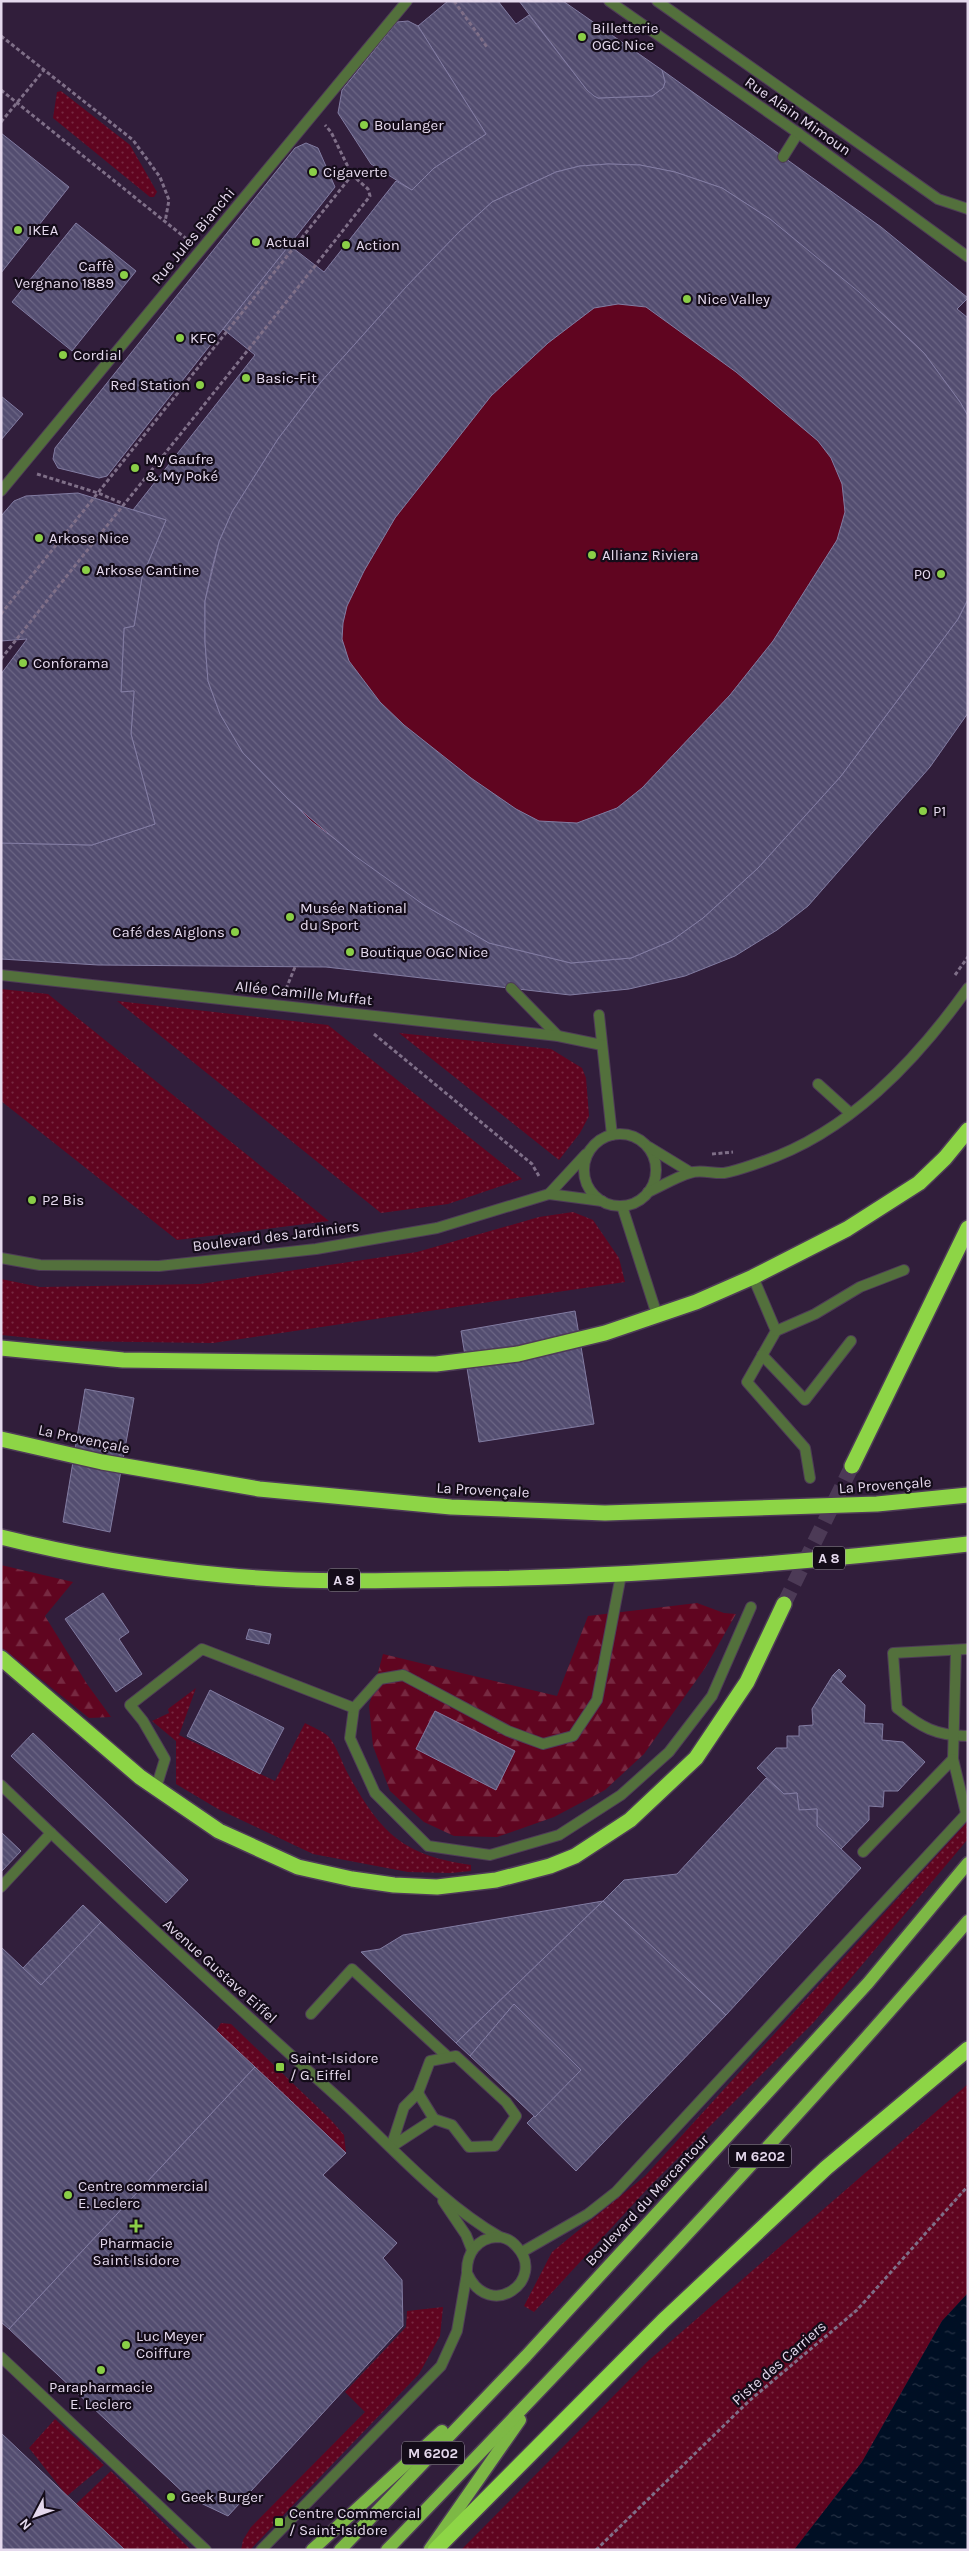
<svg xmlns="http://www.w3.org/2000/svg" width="969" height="2551" font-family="Karla,sans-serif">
<defs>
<pattern id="grass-dots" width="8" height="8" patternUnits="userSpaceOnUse" patternTransform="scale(1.25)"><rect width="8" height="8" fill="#600520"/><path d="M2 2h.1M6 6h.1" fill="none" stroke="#772941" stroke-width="1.8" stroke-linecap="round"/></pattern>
<pattern id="forest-firs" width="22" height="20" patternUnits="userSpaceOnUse" patternTransform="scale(1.25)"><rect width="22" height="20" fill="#600520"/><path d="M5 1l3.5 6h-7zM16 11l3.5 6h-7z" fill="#772941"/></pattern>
<pattern id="water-ripples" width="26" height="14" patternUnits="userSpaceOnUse" patternTransform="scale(1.25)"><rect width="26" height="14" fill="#000f24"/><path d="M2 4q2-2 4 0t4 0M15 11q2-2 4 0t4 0" fill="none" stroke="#253144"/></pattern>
<pattern id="building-back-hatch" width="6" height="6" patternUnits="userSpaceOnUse" patternTransform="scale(1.25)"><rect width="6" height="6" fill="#534d70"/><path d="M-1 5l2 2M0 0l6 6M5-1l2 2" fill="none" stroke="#6c6685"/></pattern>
</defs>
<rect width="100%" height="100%" fill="#311e3b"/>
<g fill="url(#grass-dots)">
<polygon points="61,91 130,145 157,192 154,197 150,197 53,118 57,92"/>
<polygon points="1,989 48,994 329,1221 177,1240 1,1101"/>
<polygon points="117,1001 328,1025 522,1179 448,1204 381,1213"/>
<polygon points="399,1033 551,1049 582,1068 586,1078 589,1116 580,1133 559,1160"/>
<polygon points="573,1212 593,1220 619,1258 625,1282 213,1343 62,1341 1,1335 1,1279 40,1287 200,1284 417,1252 539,1217"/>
<path d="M196,1688l-17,47 96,46 30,-58c7,4 18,8 23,13 9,10 14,27 20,38 33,59 54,81 123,91v6l-20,2 -43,-1 -95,-18 -95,-45 -42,-25v-43l-24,-20 17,-8 -1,-4z"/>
<polygon points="968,1821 968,1839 814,2022 650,2186 534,2312 524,2306 552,2252 645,2176"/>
<polygon points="221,2023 231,2024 331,2120 344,2135 346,2153 216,2031"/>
<polygon points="968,2084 968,2293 942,2321 862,2462 794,2550 461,2550 648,2361"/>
<polygon points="443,2307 440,2336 419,2374 250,2550 241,2550 243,2540 251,2527 365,2412 345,2392 406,2327 407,2311"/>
<polygon points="55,2419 104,2465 67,2496 29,2448"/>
<polygon points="111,2471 191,2550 125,2550 76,2504"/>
</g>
<g fill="url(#forest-firs)">
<polygon points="1,1565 73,1582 45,1616 87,1684 111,1717 89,1718 1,1647"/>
<polygon points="697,1603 724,1613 736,1614 705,1668 644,1754 605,1790 554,1817 497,1837 454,1836 424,1822 390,1791 373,1746 369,1706 383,1654 557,1696 588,1616"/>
</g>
<polygon fill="#600520" points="556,172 859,292 924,353 841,776 424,905 324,832 288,799 205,601 219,542 492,202"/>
<polygon fill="url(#water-ripples)" points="968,2293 968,2550 794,2550 862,2462 942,2321"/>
<g fill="url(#building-back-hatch)" stroke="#827ca2" fill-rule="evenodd">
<polygon points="448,1 498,1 516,24 529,15 587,90 598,98 652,96 663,88 665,82 662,70 881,227 968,298 957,309 968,318 968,416 960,402 924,353 886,317 770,219 722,188 675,172 640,165 608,164 580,166 556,172 526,186 492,202 459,232 406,287 321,382 278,439 232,512 219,542 212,568 205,601 205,642 208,681 220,714 243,753 312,822 424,905 489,943 571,963 631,958 671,941 703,918 758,868 841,776 958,619 968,599 968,713 930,767 808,906 777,930 735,956 685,976 629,989 570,995 326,967 98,965 1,959 1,843 92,845 155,824 131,734 134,691 121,692 124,628 134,626 142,577 166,520 133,510 255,355 223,329 289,245 324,272 396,181 412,190 434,168 486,134 418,26"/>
<polygon points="519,1 563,1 662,70 665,82 663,88 652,96 598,98 594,96 587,90"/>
<polygon points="408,21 418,26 486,134 434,168 412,190 371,164 338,113 342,90 397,22"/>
<polygon points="1,133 69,187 1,273"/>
<polygon points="306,143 318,148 335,187 107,476 99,478 58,468 53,459 55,448 295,148"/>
<path d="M608,164l32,1 35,7 47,16 48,31 89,73 65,61 36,49 8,14v183l-10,20 -117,157 -83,92 -55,50 -32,23 -40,17 -60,5 -82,-20 -65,-38 -69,-49 -67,-57 -45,-46 -23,-39 -12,-33 -3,-39v-41l14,-59 13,-30 46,-73 43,-57 85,-95 53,-55 33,-30 64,-30 24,-6zM618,304l28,3 90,65 82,69 13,17 11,26 3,28 -8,28 -64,101 -43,54 -88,93 -25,20 -40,15 -38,-2 -23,-12 -45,-31 -67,-53 -24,-23 -31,-41 -7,-22 1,-16 4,-17 17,-35 31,-53 96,-122 57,-53 46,-35z"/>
<polygon points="76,223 136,271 72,351 12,302"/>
<polygon points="1,396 23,414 1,440"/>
<polygon points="78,493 166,520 142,577 134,626 124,628 121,692 134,691 131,734 155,824 92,845 1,843 1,674 27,639 1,641 1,516 14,501 26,496"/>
<polygon points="575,1311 594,1424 479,1442 461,1331"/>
<polygon points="85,1389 134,1398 110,1532 63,1522"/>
<polygon points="103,1593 129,1632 119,1639 142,1674 116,1692 65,1619"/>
<polygon points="249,1629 271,1634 269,1644 246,1639"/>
<polygon points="839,1669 846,1676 841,1682 833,1675"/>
<polygon points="833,1675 865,1705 864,1723 883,1724 882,1740 903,1742 925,1762 898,1791 884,1791 883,1807 869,1806 869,1820 841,1849 817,1826 817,1809 799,1810 797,1793 784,1794 757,1768 776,1748 787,1748 787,1736 799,1736 799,1726 813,1725 812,1709"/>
<polygon points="210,1690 284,1728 260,1774 187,1736"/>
<polygon points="435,1711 515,1751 496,1790 416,1749"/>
<polygon points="33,1733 188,1880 166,1903 11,1756"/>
<polygon points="766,1778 784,1794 797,1793 799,1810 817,1809 817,1826 861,1868 726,2015 603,1901 624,1880 677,1874"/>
<polygon points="1,1832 21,1851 1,1872"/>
<polygon points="603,1901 456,2043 361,1952 380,1949 403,1935"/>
<polygon points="603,1901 726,2015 576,2171 527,2123 581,2070 514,2004 470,2056 456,2043"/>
<polygon points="83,1905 101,1922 41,1985 23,1968"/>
<polygon points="101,1922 255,2067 9,2329 1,2322 1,1947 41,1985"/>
<polygon points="514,2004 581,2070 535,2117 470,2056"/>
<polygon points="255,2067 346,2153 323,2175 397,2243 383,2258 402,2280 403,2326 228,2516 188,2497 9,2329"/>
<polygon points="1,2433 76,2504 125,2550 1,2550"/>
</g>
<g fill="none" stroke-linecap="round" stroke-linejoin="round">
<polyline stroke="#4c3a56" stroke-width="15" stroke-dasharray="15 8" stroke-linecap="butt" points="784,1604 852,1466"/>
<defs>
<g id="service">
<polyline points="657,1 938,199 968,209"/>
<polyline points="783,157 798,133"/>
<polyline points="511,988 558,1036"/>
<polyline points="599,1015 612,1135"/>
<polyline points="818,1084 850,1113"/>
<polyline points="622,1206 657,1315"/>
<polyline points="753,1277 776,1331 747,1382 805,1448 810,1478"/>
<polyline points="776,1331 815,1314 860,1287 904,1270"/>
<polyline points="762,1355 805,1400 851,1341"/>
<polyline points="621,1575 597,1700 573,1736 543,1744 508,1731 403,1675 380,1679 354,1708 350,1738 375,1793 428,1846 490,1855 559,1835 621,1795 669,1752 712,1696 751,1607"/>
<path d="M968,1649l-75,4 4,55c24,19 39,28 71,28"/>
<polyline points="953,1759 956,1650"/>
<polyline points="156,1788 165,1759 143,1721 130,1705 202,1649 354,1708"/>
<polyline points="863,1852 953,1759 966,1813"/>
<polyline points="1,1887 51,1833"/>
<polyline points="311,2014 352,1969 448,2057"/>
<polygon points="456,2056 506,2102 516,2116 495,2146 469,2147 452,2125 434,2119 391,2147 404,2107 418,2093 430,2061"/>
<polyline points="418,2093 434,2119"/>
<polyline points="1,2357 206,2550"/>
</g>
<g id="pedestrian">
<polyline points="1,491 407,1"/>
<polyline points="1,975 558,1036 602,1045"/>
</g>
<g id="minor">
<polyline points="609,1 798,133 968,257"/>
<circle cx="620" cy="1170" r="36"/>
<polyline points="649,1147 690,1172"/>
<path d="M648,1192c14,-6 28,-15 42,-19 10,-4 23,1 34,0 12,-2 25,-7 37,-11 87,-29 154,-100 207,-174"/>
<polyline points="549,1194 586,1154"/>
<polyline points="1,1258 40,1265 159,1266 316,1249 437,1228 549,1194 602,1201"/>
</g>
<g id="tertiary">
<path d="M1,1785c112,108 226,213 342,317 50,46 98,101 157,135"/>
<polyline points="443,2201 466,2235 472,2250"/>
<polyline points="522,2252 588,2214 616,2192 968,1812"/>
<path d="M261,2550l180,-184 16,-35 10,-58c-1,-19 10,-35 30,-36 8,0 15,4 20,10 30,32 -27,76 -50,26"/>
</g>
<g id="primary">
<polyline points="430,2549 520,2420"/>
<polyline points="312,2550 442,2431"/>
<polyline points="340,2550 526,2356 868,1983 968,1863"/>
<path d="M387,2550c198,-206 395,-412 581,-629"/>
</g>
<g id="motorway">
<polyline points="1,1348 123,1360 436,1364 518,1354 605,1333 696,1302 753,1277 847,1229 919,1183 945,1158 968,1130"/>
<polyline points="1,1439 102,1462 259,1489 451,1507 605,1513 877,1504 968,1495"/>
<polyline points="852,1466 968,1228"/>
<path d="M1,1537c72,18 147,31 221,38 81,8 163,6 244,4 168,-2 335,-16 502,-35"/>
<polyline points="1,1658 140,1777 219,1831 298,1867 352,1879 394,1885 437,1887 496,1880 550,1866 575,1856 630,1820 696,1758 747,1682 784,1604"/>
<polyline points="435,2550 663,2321 826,2168 968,2049"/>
</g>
</defs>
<use href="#service" stroke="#4e3c57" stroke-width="12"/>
<use href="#pedestrian" stroke="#4e3c57" stroke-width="12"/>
<use href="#minor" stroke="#4e3c57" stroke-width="12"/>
<use href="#tertiary" stroke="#4e3c57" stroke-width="12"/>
<use href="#primary" stroke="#4e3c57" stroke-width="15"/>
<use href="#motorway" stroke="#4e3c57" stroke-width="18"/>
<g stroke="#7f6f88" stroke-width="3" stroke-dasharray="4 2.5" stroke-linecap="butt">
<polyline points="454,1 487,47"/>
<polyline points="1,36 133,140 160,177 169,200 165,222"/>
<polyline points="1,90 188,240"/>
<polyline points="1,122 44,70"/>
<polyline points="37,474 98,493 124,504"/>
<polyline points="1,614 352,175 331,132 325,125"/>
<path d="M1,659c122,-155 247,-307 369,-463l-2,-7 -16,-14"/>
<polyline points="955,975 968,957"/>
<polyline points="286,989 295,967"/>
<polyline points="374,1034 532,1164 540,1178"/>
<polyline points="712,1154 733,1152"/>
<polyline points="596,2550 749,2401 857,2310 968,2186"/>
</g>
<use href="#service" stroke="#53703c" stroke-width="10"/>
<use href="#pedestrian" stroke="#53703c" stroke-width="10"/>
<use href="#minor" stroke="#53703c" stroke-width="10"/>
<use href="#tertiary" stroke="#53703c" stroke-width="10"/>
<use href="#primary" stroke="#7db845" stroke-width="12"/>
<use href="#motorway" stroke="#8dd546" stroke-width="15"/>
</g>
<g fill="#8ace47" stroke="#140c19" stroke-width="2">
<circle cx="582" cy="37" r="5"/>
<circle cx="364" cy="125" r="5"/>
<circle cx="313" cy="172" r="5"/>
<circle cx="18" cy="230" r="5"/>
<circle cx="256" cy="242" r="5"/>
<circle cx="346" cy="245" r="5"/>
<circle cx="124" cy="275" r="5"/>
<circle cx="687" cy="299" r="5"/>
<circle cx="180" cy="338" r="5"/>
<circle cx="63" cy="355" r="5"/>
<circle cx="246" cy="378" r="5"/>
<circle cx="200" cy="385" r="5"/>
<circle cx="135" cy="468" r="5"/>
<circle cx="39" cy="538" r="5"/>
<circle cx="592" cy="555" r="5"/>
<circle cx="86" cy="570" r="5"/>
<circle cx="941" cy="574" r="5"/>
<circle cx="23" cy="663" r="5"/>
<circle cx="923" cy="811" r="5"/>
<circle cx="290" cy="917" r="5"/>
<circle cx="235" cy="932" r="5"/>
<circle cx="350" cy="952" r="5"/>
<circle cx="32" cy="1200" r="5"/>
<rect x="275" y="2062" width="10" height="10" rx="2.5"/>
<circle cx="68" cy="2195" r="5"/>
<path d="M133.5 2218.5h5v5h5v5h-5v5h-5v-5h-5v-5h5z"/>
<circle cx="126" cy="2345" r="5"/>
<circle cx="101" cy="2370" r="5"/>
<circle cx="171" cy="2497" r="5"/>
<rect x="274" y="2517" width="10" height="10" rx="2.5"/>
</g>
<g text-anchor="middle" stroke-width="4.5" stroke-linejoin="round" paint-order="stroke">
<g fill="#140c19" stroke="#a69cad" stroke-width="1">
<rect x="813" y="1546.5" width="32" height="23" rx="4"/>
<rect x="328" y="1568.5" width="32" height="23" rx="4"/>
<rect x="729" y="2144.5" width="62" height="23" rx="4"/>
<rect x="402" y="2441.5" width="62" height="23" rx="4"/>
</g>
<g font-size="14" font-weight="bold" fill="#e5d9ed">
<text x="829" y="1563">A 8</text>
<text x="344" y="1585">A 8</text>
<text x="760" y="2161">M 6202</text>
<text x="433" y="2458">M 6202</text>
</g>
<g font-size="15" fill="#e5d9ed" stroke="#140c19" text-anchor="start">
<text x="592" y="33">Billetterie<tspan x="592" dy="17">OGC Nice</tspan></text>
<text x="374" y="130">Boulanger</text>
<text x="323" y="177">Cigaverte</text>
<text x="28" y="235">IKEA</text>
<text x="266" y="247">Actual</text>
<text x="356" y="250">Action</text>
<text x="114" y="271" text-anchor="end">Caffè<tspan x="114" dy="17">Vergnano 1889</tspan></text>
<text x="697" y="304">Nice Valley</text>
<text x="190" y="343">KFC</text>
<text x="73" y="360">Cordial</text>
<text x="256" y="383">Basic-Fit</text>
<text x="190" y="390" text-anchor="end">Red Station</text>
<text x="145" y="464">My Gaufre<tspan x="145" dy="17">&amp; My Poké</tspan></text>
<text x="49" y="543">Arkose Nice</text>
<text x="602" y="560">Allianz Riviera</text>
<text x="96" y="575">Arkose Cantine</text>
<text x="931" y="579" text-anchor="end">P0</text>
<text x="33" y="668">Conforama</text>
<text x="933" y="816">P1</text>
<text x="300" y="913">Musée National<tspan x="300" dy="17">du Sport</tspan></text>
<text x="225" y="937" text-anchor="end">Café des Aiglons</text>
<text x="360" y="957">Boutique OGC Nice</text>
<text x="42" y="1205">P2 Bis</text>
<text x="290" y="2063">Saint-Isidore<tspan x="290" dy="17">/ G. Eiffel</tspan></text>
<text x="78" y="2191">Centre commercial<tspan x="78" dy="17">E. Leclerc</tspan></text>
<text x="136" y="2248" text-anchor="middle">Pharmacie<tspan x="136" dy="17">Saint Isidore</tspan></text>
<text x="136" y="2341">Luc Meyer<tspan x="136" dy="17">Coiffure</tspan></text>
<text x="101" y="2392" text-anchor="middle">Parapharmacie<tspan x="101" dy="17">E. Leclerc</tspan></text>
<text x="181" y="2502">Geek Burger</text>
<text x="289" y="2518">Centre Commercial<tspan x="289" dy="17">/ Saint-Isidore</tspan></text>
</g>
<g font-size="15" fill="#e5d9ed" stroke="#140c19">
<text transform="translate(798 116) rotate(35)" y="5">Rue Alain Mimoun</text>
<text transform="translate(193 236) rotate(-50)" y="5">Rue Jules Bianchi</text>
<text transform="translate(304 993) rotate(6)" y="5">Allée Camille Muffat</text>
<text transform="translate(276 1236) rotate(-7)" y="5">Boulevard des Jardiniers</text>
<text transform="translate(84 1439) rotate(12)" y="5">La Provençale</text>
<text transform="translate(885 1485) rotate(-4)" y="5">La Provençale</text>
<text transform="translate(483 1490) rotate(3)" y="5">La Provençale</text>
<text transform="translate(220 1971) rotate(42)" y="5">Avenue Gustave Eiffel</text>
<text transform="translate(647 2200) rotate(-47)" y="5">Boulevard du Mercantour</text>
<text transform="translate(779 2363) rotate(-41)" y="5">Piste des Carriers</text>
</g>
</g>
<rect width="969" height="2551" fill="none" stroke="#e5d9ed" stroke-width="5"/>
<g transform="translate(35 2516) rotate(229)" stroke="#140c19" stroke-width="4" paint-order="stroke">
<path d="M0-4L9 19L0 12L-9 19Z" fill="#e5d9ed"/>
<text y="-8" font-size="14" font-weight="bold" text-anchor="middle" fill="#e5d9ed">N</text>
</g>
</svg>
